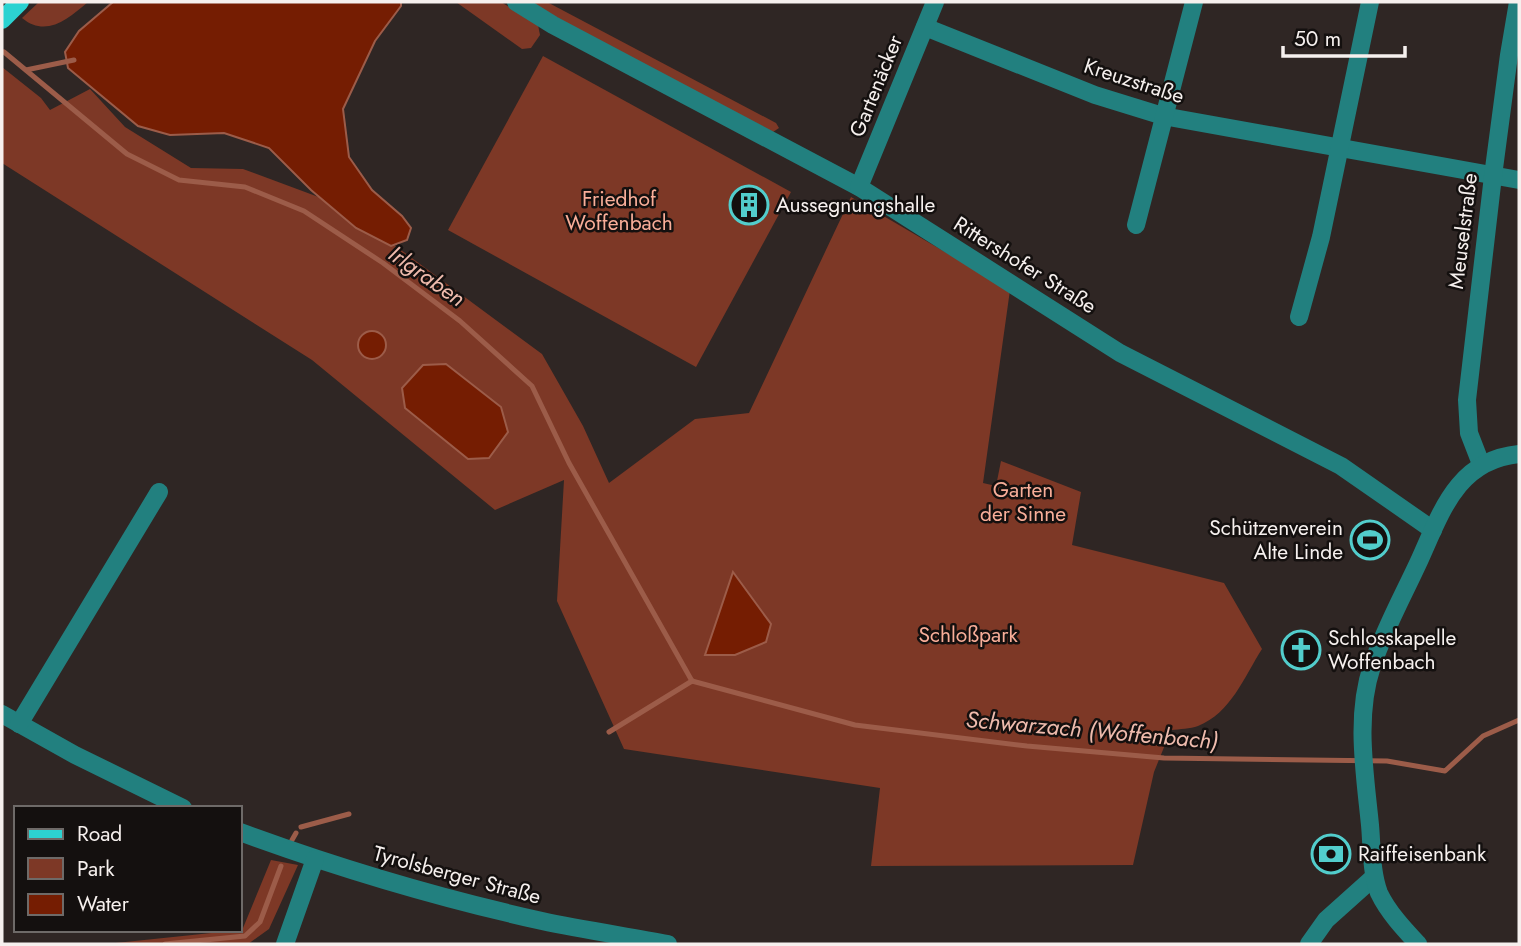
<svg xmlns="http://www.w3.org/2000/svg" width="1521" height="946" font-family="Jost,sans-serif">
<rect width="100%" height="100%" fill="#2f2624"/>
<g fill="#7d3826">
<path d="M39,2h49c-20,17 -42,36 -66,16z"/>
<polygon points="456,2 501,2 538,25 540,35 531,48 522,49"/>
<polygon points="529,2 547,2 776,123 779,128 773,132 603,43"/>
<polygon points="543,56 791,192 696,367 448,230"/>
<path d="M2,67l39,31 9,12 40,-21 35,38 66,41 52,1 97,36 202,149 41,72 26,57 86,-64 54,-6 102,-216 159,93 -27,193 13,3 5,-25 80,31 -9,53 152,38 38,66c-18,28 -31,64 -64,77 -8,3 -18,3 -27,4l-17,42 -21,93 -262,1 9,-78 -256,-39 -67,-148 7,-121 -69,30 -183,-150 -310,-197z"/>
<polygon points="271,860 298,865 269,929 248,944 106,944 240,930 243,928"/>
</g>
<g fill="#751d02" stroke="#9c5c49" stroke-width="2">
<polygon points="113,2 401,2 401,6 375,41 343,109 349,157 372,190 402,216 411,228 407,240 391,246 356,228 311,190 269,148 224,133 170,135 138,126 68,68 65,52 79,31"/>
<circle cx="372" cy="345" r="14"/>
<polygon points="446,364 501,407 508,432 489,458 468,459 405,408 402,388 423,365"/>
<polygon points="733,572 771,624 766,642 735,655 705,655"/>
</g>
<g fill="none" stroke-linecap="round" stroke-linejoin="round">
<g stroke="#9c5c49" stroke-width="5">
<polyline points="4,52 127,154 179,180 245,187 304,211 383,263 460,321 532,386 569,463 692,681"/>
<polyline points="26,70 74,60"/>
<polyline points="692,681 855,725 1027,746 1164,758 1387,761 1445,771 1483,736 1519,720"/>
<polyline points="609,732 692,681"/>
<polyline points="301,827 349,814"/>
<polyline points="292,840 296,833"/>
<polyline points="165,944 245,936 260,922 281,866"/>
</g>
<g stroke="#22807f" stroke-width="18">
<polyline points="516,2 553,25 859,187 1120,353 1341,466 1433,530"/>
<polyline points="925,27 1095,95 1163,116 1519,180"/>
<polyline points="859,187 935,2"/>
<polyline points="1136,225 1194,2"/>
<polyline points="1299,317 1321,237 1370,2"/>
<polyline points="1481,464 1469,433 1467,400 1493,176 1509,55 1518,2"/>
<polyline points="2,714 75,755 183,808"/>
<polyline points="19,724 159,492"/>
<path d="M240,832c98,36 199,66 302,89 42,9 84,15 126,23"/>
<polyline points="285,944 315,859"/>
<polyline points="1309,944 1326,920 1374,877"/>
<path d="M1418,944c-14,-15 -30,-32 -39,-51 -8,-21 -7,-46 -9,-68 -5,-51 -15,-109 2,-159 12,-36 32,-72 48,-107 22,-49 38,-99 99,-105"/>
</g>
<polyline stroke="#2cd2d1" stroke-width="18" points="2,20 20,2"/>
</g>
<defs>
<symbol id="building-ring" viewBox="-11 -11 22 22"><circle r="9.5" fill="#14100f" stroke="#52cdcc" stroke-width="1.5"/><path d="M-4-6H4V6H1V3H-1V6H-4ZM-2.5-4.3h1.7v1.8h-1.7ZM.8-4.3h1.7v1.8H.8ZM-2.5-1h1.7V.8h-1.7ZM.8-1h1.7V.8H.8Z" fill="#52cdcc"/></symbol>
<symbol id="stadium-ring" viewBox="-11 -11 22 22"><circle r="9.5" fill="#14100f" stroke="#52cdcc" stroke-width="1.5"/><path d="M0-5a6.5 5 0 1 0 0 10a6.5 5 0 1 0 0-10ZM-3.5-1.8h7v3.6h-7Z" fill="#52cdcc"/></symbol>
<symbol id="church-ring" viewBox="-11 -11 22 22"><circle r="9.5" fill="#14100f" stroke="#52cdcc" stroke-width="1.5"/><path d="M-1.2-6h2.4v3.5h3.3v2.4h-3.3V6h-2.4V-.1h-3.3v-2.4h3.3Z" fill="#52cdcc"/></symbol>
<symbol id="bank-ring" viewBox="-11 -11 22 22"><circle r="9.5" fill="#14100f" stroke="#52cdcc" stroke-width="1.5"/><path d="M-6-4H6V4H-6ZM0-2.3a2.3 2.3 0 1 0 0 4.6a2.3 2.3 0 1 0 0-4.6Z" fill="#52cdcc"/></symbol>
</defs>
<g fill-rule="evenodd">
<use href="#building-ring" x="727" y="183" width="44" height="44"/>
<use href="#stadium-ring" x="1348" y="518" width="44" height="44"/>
<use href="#church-ring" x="1279" y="628" width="44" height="44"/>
<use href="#bank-ring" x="1309" y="832" width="44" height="44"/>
</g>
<g text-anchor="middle" stroke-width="5" stroke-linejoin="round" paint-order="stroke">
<g font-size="21" fill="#f6f0ee" stroke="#14100f">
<text transform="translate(1134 81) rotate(18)" y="7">Kreuzstraße</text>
<text transform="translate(876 86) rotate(-68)" y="7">Gartenäcker</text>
<text transform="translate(1463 231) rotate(-83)" y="7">Meuselstraße</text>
<text transform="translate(1025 265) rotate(32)" y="7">Rittershofer Straße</text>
<text transform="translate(457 875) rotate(15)" y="7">Tyrolsberger Straße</text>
</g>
<g font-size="21" fill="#f9ae99" stroke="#14100f">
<text x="619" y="206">Friedhof<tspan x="619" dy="24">Woffenbach</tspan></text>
<text x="1023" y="497">Garten<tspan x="1023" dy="24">der Sinne</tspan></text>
<text x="968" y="642">Schloßpark</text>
</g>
<g font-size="21" fill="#f6f0ee" stroke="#14100f" text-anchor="start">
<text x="776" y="212">Aussegnungshalle</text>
<text x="1343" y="535" text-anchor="end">Schützenverein<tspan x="1343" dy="24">Alte Linde</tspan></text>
<text x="1328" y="645">Schlosskapelle<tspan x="1328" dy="24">Woffenbach</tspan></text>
<text x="1358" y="861">Raiffeisenbank</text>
</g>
<g font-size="23" font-style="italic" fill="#eebbad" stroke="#14100f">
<text transform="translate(427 276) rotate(35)" y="8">Irlgraben</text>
<text transform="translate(1092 730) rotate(5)" y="8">Schwarzach (Woffenbach)</text>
</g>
</g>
<rect width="1521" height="946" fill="none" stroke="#f6f0ee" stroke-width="7"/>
<rect x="14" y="806" width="228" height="126" fill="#14100f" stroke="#6e6a68" stroke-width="2"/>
<rect x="28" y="829" width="35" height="10" fill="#2cd2d1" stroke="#6e6a68" stroke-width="2"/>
<text x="77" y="841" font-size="21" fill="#f6f0ee">Road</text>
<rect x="28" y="858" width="35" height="21" fill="#7d3826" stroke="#6e6a68" stroke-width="2"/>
<text x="77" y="876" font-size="21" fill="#f6f0ee">Park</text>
<rect x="28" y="894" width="35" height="21" fill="#751d02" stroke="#6e6a68" stroke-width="2"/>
<text x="77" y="911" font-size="21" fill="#f6f0ee">Water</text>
<path d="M1283 46v10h122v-10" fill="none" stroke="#f6f0ee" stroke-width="3.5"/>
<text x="1294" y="46" font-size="21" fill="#f6f0ee" stroke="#14100f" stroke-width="5" paint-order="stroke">50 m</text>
</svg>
